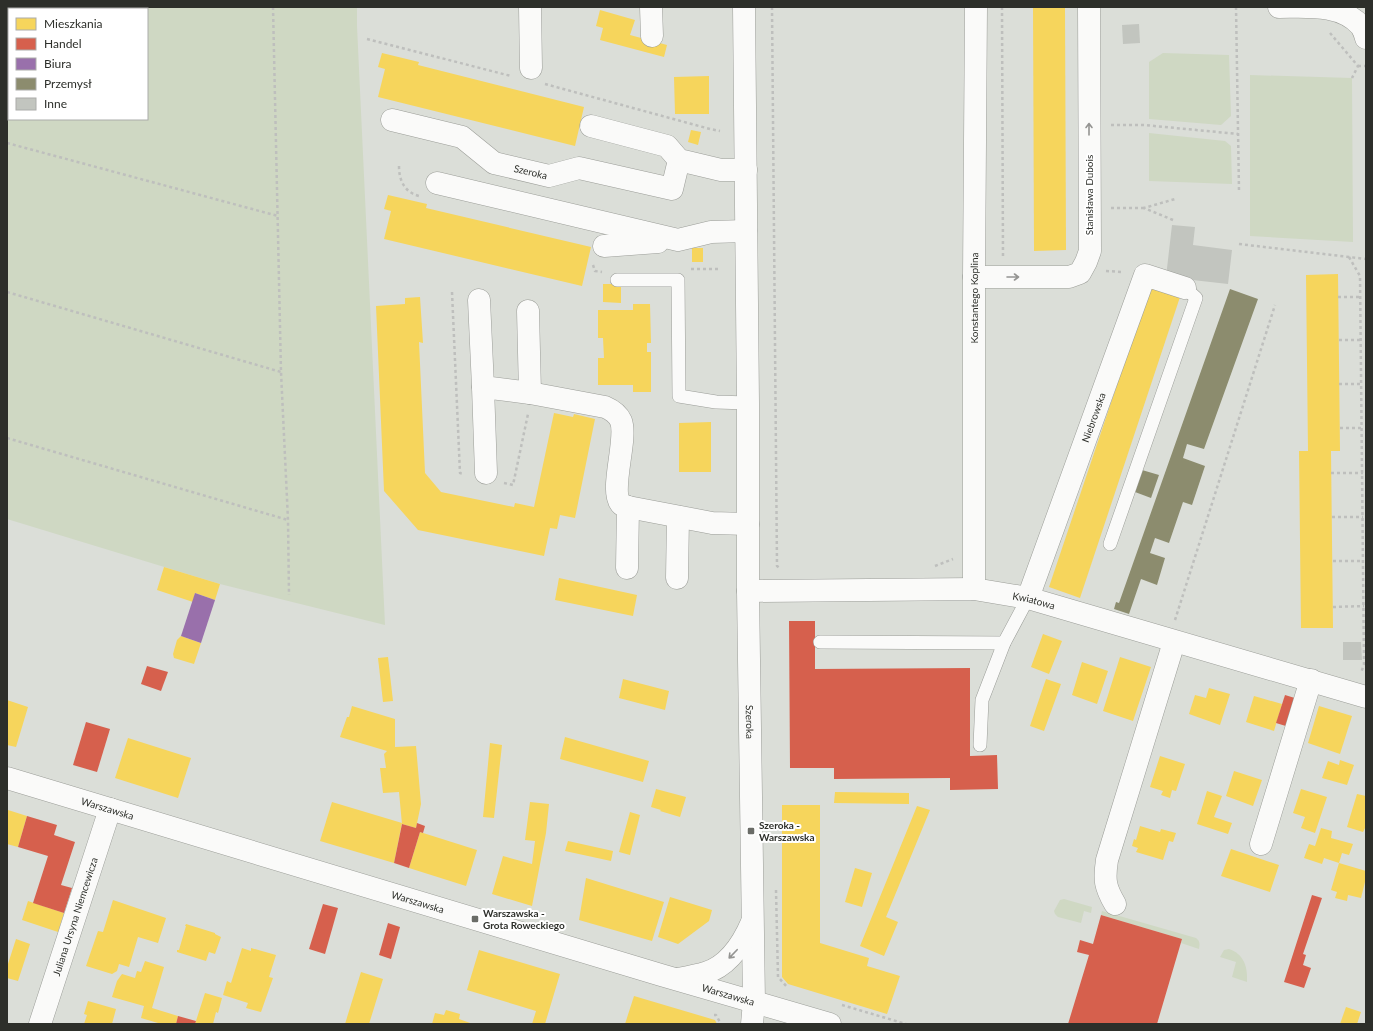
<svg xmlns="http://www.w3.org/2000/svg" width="1373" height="1031" font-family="Lato,sans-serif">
<rect width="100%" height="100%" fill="#dbded8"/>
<g fill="#cfd8c3" fill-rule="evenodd">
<path d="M7,7h350v19l28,599 -165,-41 -213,-65zM9,9h138v110h-138z"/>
<polygon points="1163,53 1229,55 1231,116 1221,125 1149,119 1149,62"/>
<polygon points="1250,75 1352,78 1353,242 1250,236"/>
<polygon points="1149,133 1225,141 1231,146 1232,184 1149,181"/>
<polygon points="1064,899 1092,907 1091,913 1084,911 1081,923 1058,917 1055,914 1054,911 1060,900"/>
<path d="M1102,911l94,27c4,3 4,6 3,11l-18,-6 1,-4 -81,-24z"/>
<path d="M1229,949c15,5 19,18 18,33l-15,-5 4,-15 -16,-5 4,-7z"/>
</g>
<g fill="#f6d55c">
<polygon points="1033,7 1065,7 1066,250 1034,251"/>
<polygon points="600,10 635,20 630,35 667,45 664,57 600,40 603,28 596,26"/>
<polygon points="382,53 419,62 418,65 584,107 575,146 378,97 385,69 378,67"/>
<polygon points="709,76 709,114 675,114 674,77"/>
<polygon points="691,130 701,132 698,145 688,142"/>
<polygon points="388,195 427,204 426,208 591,247 582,286 384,239 391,211 384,209"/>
<rect x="692" y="248" width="11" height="14"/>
<polygon points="1338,274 1340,451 1331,451 1333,628 1301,628 1299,451 1308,451 1306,275"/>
<polygon points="603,284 621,284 621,303 603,302"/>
<polygon points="1151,284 1181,294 1080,598 1049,587"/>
<polygon points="420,297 423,343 419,342 425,473 441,492 514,507 515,503 534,507 554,413 573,417 574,414 595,419 575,518 560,515 557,529 550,528 544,556 418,530 384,491 376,306 405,304 405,298"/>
<polygon points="633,304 650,304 651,343 647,343 647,352 651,352 651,392 633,392 633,385 598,385 598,358 604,358 603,338 598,338 598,310 633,310"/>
<polygon points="711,422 711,472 679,472 679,423"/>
<polygon points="164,567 220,584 215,600 195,593 193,602 157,590"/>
<polygon points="559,578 637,595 633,616 555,600"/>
<polygon points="1043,634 1062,641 1049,674 1031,667"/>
<polygon points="181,636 201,643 194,664 174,658 173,654 177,640"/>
<polygon points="388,657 393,701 383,702 378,658"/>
<polygon points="1120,657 1151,667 1133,721 1103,711"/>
<polygon points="1082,662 1108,671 1097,704 1072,695"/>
<polygon points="623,679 669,691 665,710 619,698"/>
<polygon points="1046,679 1061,684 1044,731 1030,726"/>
<polygon points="1209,688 1230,694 1220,725 1189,714 1195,695 1206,698"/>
<polygon points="1254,696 1282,704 1274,731 1246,722"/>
<polygon points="7,700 28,707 16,747 7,745"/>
<polygon points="352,706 395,719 395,747 416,746 421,804 416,828 402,824 399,792 383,793 380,768 386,768 384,754 387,751 340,737 347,717 349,717"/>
<polygon points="1319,706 1352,716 1340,754 1308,743"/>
<polygon points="565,737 649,761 643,782 560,759"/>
<polygon points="128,738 191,758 178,798 115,778"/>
<polygon points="490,743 502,745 494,818 483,817"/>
<polygon points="1160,756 1185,764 1176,791 1172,790 1170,798 1161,795 1163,791 1150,787"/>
<polygon points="1340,760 1354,765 1347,785 1322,778 1328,761 1339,765"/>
<polygon points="1234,771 1262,780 1253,806 1226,796"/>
<polygon points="656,789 686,797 680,817 660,811 661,810 651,807"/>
<polygon points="1301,789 1327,797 1315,833 1301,828 1305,817 1293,813"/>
<polygon points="1207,791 1222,796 1214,817 1232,823 1228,834 1197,824"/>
<polygon points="835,792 909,793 909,804 834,803"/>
<polygon points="1357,794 1366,796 1366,826 1363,832 1347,827"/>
<polygon points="332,802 402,823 394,863 320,841"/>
<polygon points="530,802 549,804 546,833 532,906 492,894 503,856 532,864 535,841 525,840"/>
<polygon points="782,805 820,805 820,943 869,958 867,966 900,976 887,1014 788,984 782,977"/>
<polygon points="917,806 930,810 886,917 898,922 884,956 860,946"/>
<polygon points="8,810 27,816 18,847 7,844"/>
<polygon points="630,812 640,815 630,855 619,852"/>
<polygon points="1140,826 1160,832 1161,829 1176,833 1173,842 1169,841 1163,860 1136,852 1138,848 1132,846 1134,839 1136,840"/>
<polygon points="1321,828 1332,831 1331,838 1353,844 1349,855 1342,853 1339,863 1324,858 1322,864 1304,858 1309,844 1315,846"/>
<polygon points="420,832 477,850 466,886 409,868"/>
<polygon points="568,841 613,851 611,861 565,851"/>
<polygon points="1231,849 1279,865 1270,892 1221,876"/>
<polygon points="1339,863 1366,871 1366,878 1361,898 1348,895 1347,901 1335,898 1337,892 1331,890"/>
<polygon points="855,868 872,873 862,907 845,902"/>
<polygon points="586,878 664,902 652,941 579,920"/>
<polygon points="670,897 712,910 709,921 678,944 658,937"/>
<polygon points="113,900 166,918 158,943 138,937 129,967 119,964 117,971 112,974 86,966 98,931 103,932"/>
<polygon points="28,901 64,913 58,932 22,920"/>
<polygon points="186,924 215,933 215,934 221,937 215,954 209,952 206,961 177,952 177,950 179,950 186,926 185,926"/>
<polygon points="16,939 30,944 18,981 7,978 7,967"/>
<polygon points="242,948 251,951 251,948 276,955 269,977 273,978 261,1012 246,1008 248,1003 223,995 227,981 231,983"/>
<polygon points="479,950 560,974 545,1024 532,1024 536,1011 467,990"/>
<polygon points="145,961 164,967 152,1008 178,1016 176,1024 157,1024 158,1023 141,1018 144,1006 112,997 117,981 122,974 135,978 137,971 141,972"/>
<polygon points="361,972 383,979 369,1024 345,1024"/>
<polygon points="205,993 222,998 218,1013 216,1012 213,1024 195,1024"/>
<polygon points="634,996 715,1020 717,1024 625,1024"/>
<polygon points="88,1001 116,1009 112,1024 84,1024 87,1015 84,1014"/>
<polygon points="1346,1007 1361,1012 1357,1024 1340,1024"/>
<polygon points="446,1010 460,1014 459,1019 473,1024 432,1024 435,1013 444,1015"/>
</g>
<g fill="#d6604d">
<polygon points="789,621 815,621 815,669 970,668 970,756 997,755 998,789 950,790 950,778 834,779 834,768 790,768"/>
<polygon points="147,666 168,672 161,691 141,684"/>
<polygon points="1285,695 1298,699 1289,727 1276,723"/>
<polygon points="86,722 110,729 97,772 73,765"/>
<polygon points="27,816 57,825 54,835 75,842 61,885 72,888 64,913 33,903 48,856 18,847"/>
<polygon points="417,823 425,826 423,833 420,832 409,868 394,863 402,824 416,828"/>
<polygon points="1312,895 1322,898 1303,954 1306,955 1303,965 1311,968 1304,988 1284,982"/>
<polygon points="323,904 338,908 325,954 309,949"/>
<polygon points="1101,915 1182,939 1157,1024 1068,1024 1089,955 1077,952 1080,940 1093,944"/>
<polygon points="388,923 400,927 391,959 379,955"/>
<polygon points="178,1016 196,1021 195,1024 176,1024"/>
</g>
<polygon fill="#9970ab" points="195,593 215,600 201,643 181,636"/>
<g fill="#8c8c6e">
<polygon points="1230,289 1258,299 1204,449 1187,444 1183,458 1205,466 1192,505 1183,502 1169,543 1155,538 1150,553 1165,558 1157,585 1141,579 1129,614 1114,609 1116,602 1119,603"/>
<polygon points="1142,470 1159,475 1151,498 1135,492"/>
</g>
<g fill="#c2c5bf">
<polygon points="1139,24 1140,43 1123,44 1122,25"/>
<polygon points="1172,225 1195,227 1193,245 1232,250 1228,284 1166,277"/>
<polygon points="1343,642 1361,642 1362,660 1343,660"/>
</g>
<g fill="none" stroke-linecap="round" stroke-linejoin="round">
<defs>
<g id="lane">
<polyline points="617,280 678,280 679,396 716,402 748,403"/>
<polyline points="1110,544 1196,298 1185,288"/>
<polyline points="820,642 1004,643"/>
<polyline points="980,745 982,700 1004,643 1028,598"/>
</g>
<g id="street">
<polyline points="530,7 531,68"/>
<polyline points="651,7 652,36"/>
<path d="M1279,7c27,0 62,-4 82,19 2,3 4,8 5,12"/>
<path id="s1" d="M392,120l70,17 32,26 55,13 30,-8 93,21 7,-29"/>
<polyline points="591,126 667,146 679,160 721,170 746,170"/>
<polyline points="437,183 678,240 711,232 746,231"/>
<polyline points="604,246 658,242"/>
<polyline points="974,277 1069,277 1080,273 1086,262 1090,251 1089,7"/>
<path d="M479,300l4,87 47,6 75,14c7,3 13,7 16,14 7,19 -13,72 1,84 1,0 6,2 6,2l84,16 36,1"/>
<polyline points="528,311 530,393"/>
<polyline points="483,387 486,473"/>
<polyline points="627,568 628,507"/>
<polyline points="677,578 678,517"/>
<path id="s2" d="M974,589v-312l2,-270"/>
<path id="s3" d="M748,591l226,-2 54,9 338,99"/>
<path id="s4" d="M1028,598l117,-323 40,13"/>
<polyline points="1261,844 1311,680"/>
<path d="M1115,904c-10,-17 -11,-24 -8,-44l67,-218"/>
<path id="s5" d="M40,1024l70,-215"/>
</g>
<g id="secondary">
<path id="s6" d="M744,7l4,396v188l6,411 -2,22"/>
<path id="s7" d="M7,778l654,197 169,49"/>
<path d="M678,979c9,-2 18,-3 27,-6 24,-7 38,-30 47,-51"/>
</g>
</defs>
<use href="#lane" stroke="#9b9d98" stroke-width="14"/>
<use href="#street" stroke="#9b9d98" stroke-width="23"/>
<use href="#secondary" stroke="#9b9d98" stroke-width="23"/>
<g stroke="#bebfbd" stroke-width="2.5" stroke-dasharray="3 3" stroke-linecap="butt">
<polyline points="273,7 281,372 288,520 289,595"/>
<polyline points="772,7 777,566 781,569"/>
<polyline points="1002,7 1003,256"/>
<polyline points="1236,7 1239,191"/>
<polyline points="102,9 104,7"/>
<polyline points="1330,33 1358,66 1352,78"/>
<polyline points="367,39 511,76"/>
<polyline points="1358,66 1366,66"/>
<polyline points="545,84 710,129 720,131"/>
<polyline points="7,95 9,94"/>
<polyline points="1111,125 1144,125 1238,134"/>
<polyline points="7,143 278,216"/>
<path d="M399,166c0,14 5,26 20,30"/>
<polyline points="1111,208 1144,208"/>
<polyline points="1173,220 1144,208 1175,199"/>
<polyline points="1239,244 1366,259"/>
<polyline points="1349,257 1360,276 1364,664 1361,673"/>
<polyline points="593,265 595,271 602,272"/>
<polyline points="691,269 720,269"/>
<polyline points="1106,271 1123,272"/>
<polyline points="7,292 281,372"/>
<polyline points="452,292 460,473 464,474"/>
<polyline points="1338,297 1360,297"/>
<polyline points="1339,340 1361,340"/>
<polyline points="1339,384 1362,384"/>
<polyline points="1340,428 1362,428"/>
<polyline points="7,438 288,520"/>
<polyline points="1331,473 1363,473"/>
<polyline points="504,483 513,485 528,414"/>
<polyline points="1332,517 1363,517"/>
<polyline points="1333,561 1363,561"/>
<polyline points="935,566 953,559"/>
<polyline points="1333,607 1364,606"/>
<polyline points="1175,620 1275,305"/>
<polyline points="776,890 778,977 788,988"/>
<polyline points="842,1005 906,1024"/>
<polyline points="714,1015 716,1015 721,1024"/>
</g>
<use href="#lane" stroke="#fafaf9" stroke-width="13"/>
<use href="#street" stroke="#fafaf9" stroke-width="22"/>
<use href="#secondary" stroke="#fafaf9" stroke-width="22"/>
</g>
<defs><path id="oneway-shaft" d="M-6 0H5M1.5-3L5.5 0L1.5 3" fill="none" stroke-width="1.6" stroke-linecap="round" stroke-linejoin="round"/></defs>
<g stroke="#949492">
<use href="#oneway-shaft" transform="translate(1089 129) rotate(-90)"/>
<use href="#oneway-shaft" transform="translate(1013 277)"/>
<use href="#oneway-shaft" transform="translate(733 954) rotate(134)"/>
</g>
<g fill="#6a6c67" stroke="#fff" stroke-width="1.5">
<rect x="747" y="827" width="8" height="8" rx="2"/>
<rect x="471" y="915" width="8" height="8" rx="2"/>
</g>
<g text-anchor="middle" stroke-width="4" stroke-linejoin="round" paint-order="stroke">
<g font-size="10" fill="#2d2f2a" stroke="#fff">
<text dy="4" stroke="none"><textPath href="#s1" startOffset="151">Szeroka</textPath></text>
<text transform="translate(1089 195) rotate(-90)" y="4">Stanisława Dubois</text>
<text dy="4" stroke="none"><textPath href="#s2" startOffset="291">Konstantego Koplina</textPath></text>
<text dy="4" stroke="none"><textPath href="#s4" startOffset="192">Niebrowska</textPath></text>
<text dy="4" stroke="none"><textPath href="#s3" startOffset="287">Kwiatowa</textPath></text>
<text dy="4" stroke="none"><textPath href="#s6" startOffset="715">Szeroka</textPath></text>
<text dy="4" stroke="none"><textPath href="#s7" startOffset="105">Warszawska</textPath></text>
<text dy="4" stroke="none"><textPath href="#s7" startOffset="429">Warszawska</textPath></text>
<text dy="4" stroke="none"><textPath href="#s5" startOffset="113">Juliana Ursyna Niemcewicza</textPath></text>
<text dy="4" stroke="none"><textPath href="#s7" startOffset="753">Warszawska</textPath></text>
</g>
<g font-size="10" font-weight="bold" fill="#2d2f2a" stroke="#fff" text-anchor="start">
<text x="759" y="829">Szeroka -<tspan x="759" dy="12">Warszawska</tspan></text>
<text x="483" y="917">Warszawska -<tspan x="483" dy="12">Grota Roweckiego</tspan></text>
</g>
</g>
<rect width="1373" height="1031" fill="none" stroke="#2d2f2a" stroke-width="16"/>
<rect x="8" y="8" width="140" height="112" fill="#ffffff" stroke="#abacaa"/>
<rect x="16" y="18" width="20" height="12" fill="#f6d55c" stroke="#abacaa"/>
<text x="44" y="28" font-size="12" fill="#2d2f2a">Mieszkania</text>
<rect x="16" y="38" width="20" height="12" fill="#d6604d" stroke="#abacaa"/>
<text x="44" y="48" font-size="12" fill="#2d2f2a">Handel</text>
<rect x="16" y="58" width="20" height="12" fill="#9970ab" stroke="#abacaa"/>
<text x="44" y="68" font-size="12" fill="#2d2f2a">Biura</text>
<rect x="16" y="78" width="20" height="12" fill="#8c8c6e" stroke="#abacaa"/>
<text x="44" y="88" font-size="12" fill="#2d2f2a">Przemysł</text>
<rect x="16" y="98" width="20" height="12" fill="#c2c5bf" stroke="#abacaa"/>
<text x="44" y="108" font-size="12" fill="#2d2f2a">Inne</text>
</svg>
